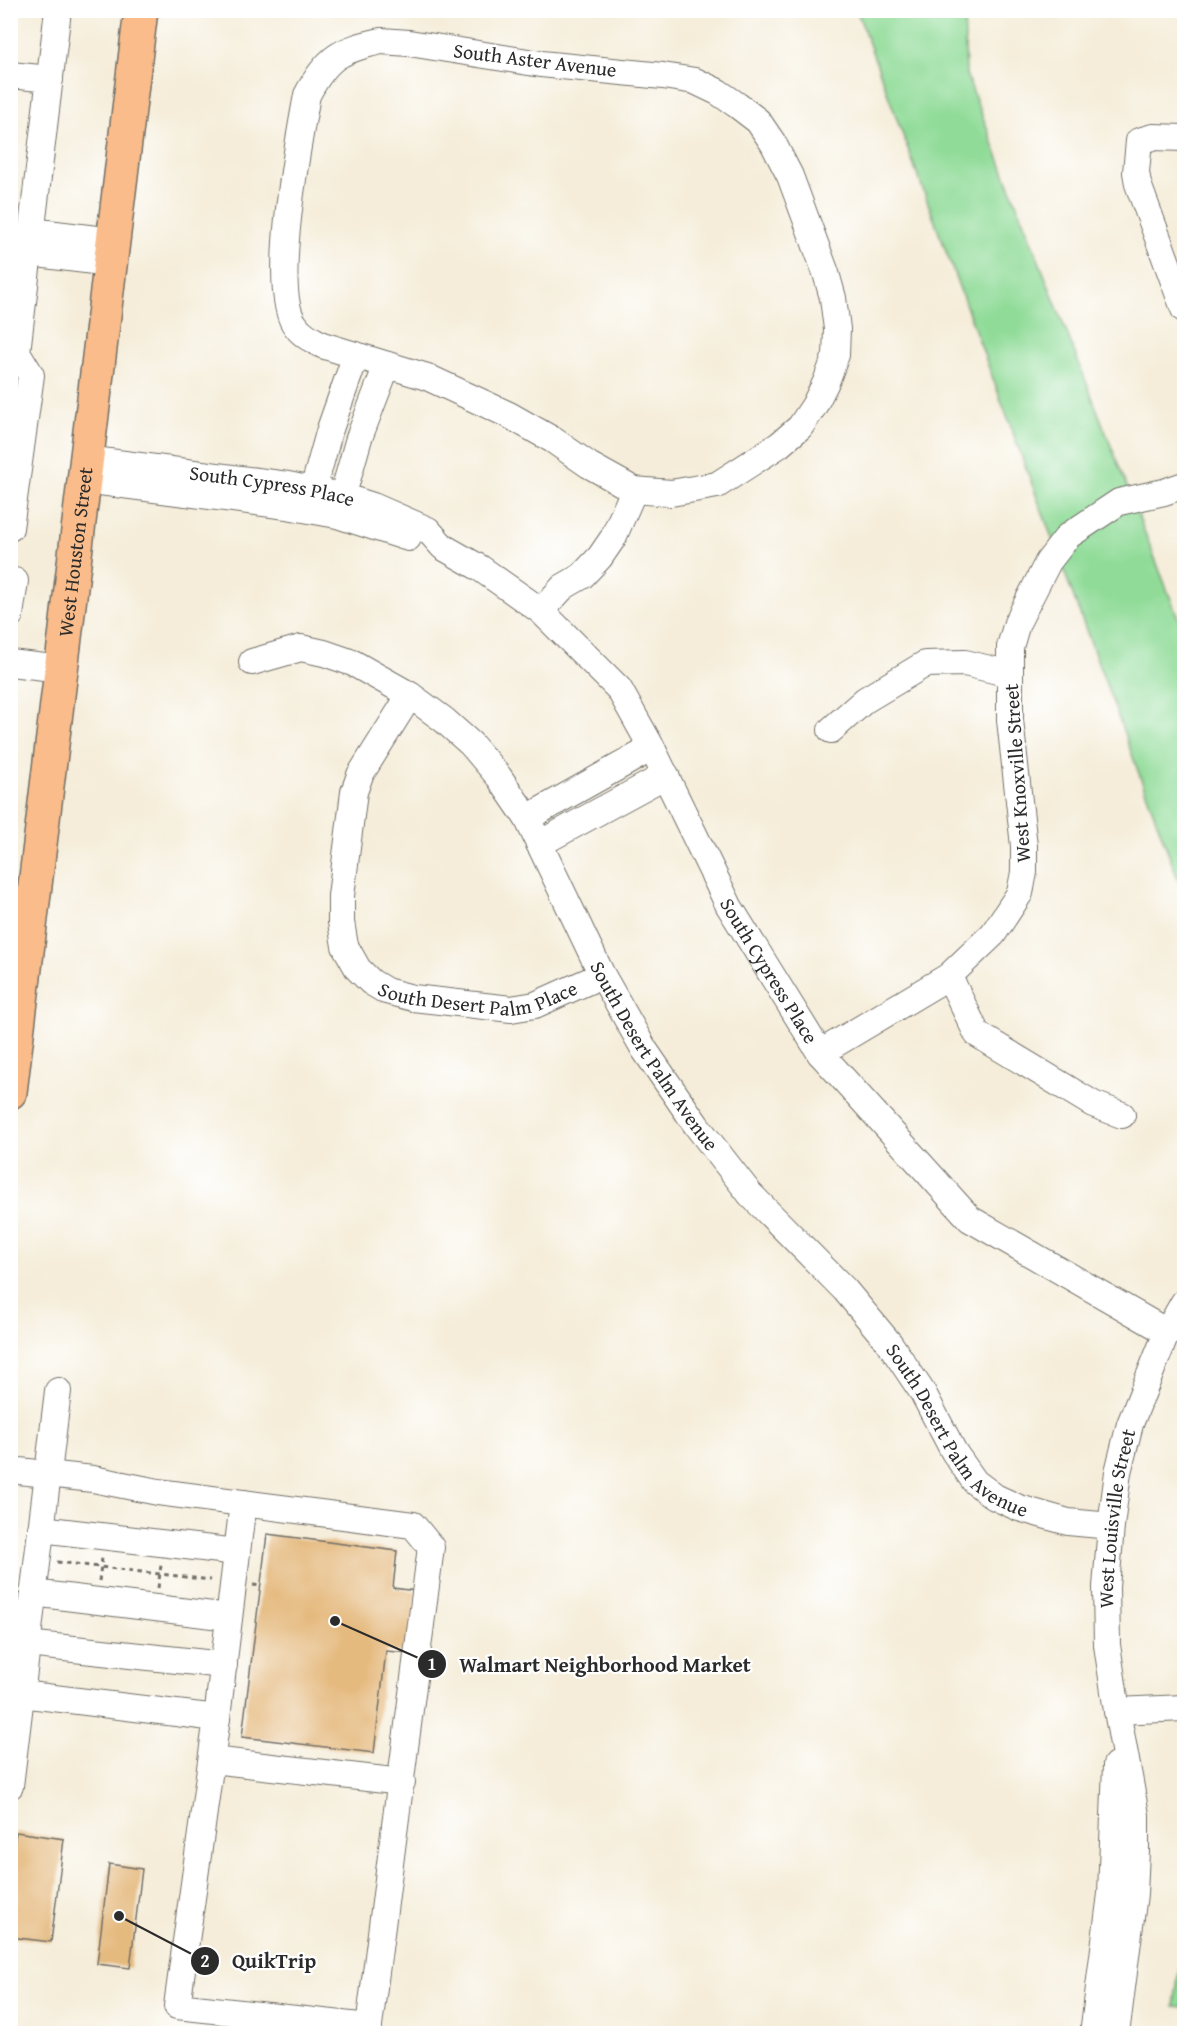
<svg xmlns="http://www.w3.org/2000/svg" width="1195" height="2044" font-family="'Gentium Book Plus',serif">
<rect width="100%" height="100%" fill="#fff"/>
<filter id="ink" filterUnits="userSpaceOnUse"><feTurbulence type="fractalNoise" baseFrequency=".0167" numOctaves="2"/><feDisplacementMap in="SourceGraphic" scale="12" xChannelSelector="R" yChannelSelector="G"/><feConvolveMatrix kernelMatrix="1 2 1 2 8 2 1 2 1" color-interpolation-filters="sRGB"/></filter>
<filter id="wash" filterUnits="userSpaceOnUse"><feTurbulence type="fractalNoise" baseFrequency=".008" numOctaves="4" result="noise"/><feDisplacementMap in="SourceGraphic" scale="24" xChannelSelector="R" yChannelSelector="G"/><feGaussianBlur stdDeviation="1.35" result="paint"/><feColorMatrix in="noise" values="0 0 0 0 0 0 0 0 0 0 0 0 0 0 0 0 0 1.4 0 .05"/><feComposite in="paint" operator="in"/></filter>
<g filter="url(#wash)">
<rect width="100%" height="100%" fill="#f5edd9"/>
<g fill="#90db98" stroke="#5e8362" stroke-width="1.5">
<polygon points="857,11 964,11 966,74 1184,633 1184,895"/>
<polygon points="1184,1935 1184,2007 1174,2006"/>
</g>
<g id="blocks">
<g fill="#e5ba7f">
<polygon points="267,1534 397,1551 393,1588 416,1591 409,1653 386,1651 374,1753 242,1737"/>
<polygon points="16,1832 64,1839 51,1942 10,1937 10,1874"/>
<polygon points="109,1864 142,1869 130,1968 97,1964"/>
</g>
</g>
</g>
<g filter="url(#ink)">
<use href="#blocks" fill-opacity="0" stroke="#726f68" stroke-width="1.5"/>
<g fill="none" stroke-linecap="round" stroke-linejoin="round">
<defs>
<g id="minor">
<path d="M381,41l28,2 132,21 122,12 32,5 23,11 19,13 21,16 15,22 17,33 36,97 7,25 4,31 -1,26 -10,27 -12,24 -14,21 -21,18 -62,40 -46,8 -37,-3 -45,-25 -36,-25 -44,-25 -82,-38 -105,-32c-9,-5 -20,-10 -26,-19 -27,-32 3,-187 11,-231 20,-38 33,-45 74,-54z"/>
<polyline points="10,75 50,79"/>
<polyline points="1184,138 1153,137 1139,141 1136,172 1138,184 1184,309"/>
<polyline points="31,231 113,241"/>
<polyline points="29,253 110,263"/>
<path id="s1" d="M86,459l202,26 54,11 31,10 55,24 15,17 37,21 61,43 78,78 33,59 77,158 91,147 150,166 197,113"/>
<polyline points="84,480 287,506 337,515 408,538"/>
<polyline points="313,490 330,429 356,355"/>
<polyline points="338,512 359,438 387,365"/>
<polyline points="10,528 31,375 17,352 58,10"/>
<polyline points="541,611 563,587 582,576 600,557 613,538 634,490"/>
<polyline points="10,615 15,581"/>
<path id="s2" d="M252,662l49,-14 23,5 29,10 57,32 34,25 27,24 28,33 28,41 75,157 42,74 53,77 53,68 95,96 45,54 33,49 31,59 21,30 20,15 24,11 49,14 43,4"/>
<polyline points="10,663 62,669"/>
<path id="s3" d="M410,695l-50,80 -6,17 -13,104v26l4,24 13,23 13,13 15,9 27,7 98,11 24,-4 67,-30"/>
<polyline points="831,730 865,700 925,664 965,663 1010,674"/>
<polyline points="527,818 652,748"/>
<polyline points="539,844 666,775"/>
<polyline points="949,976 977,1034 1093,1104 1122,1115"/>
<polyline points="820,1053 949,976 993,934 1020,893 1024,872 1024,846 1010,720 1010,647 1017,623 1048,562 1068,536 1119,502 1164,492 1184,485"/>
<polyline points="10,1470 93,1479 158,1492 413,1525 431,1547 368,2034"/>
<polyline points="41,1529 237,1552"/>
<polyline points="33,1593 229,1617"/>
<polyline points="27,1644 224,1665"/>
<polyline points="21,1694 217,1718 177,2006 369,2027"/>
<polyline points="1117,1711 1184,1708"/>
<polyline points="217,1718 243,1503"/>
<polyline points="212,1760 402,1782"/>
<polyline points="10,1786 58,1391"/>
<polyline points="1093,2034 1111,1894 1116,1765"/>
<path id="s4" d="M1116,2034l18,-140 2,-43v-36l-19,-104 -10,-66 -1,-58 5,-61 7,-54 12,-48 37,-92 17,-30"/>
</g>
<g id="major">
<path id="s5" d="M10,1092l131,-1082"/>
</g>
</defs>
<use href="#minor" stroke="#726f68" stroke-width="28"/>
<use href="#major" stroke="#726f68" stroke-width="36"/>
<g stroke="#726f68" stroke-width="3" stroke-dasharray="4.5 4.5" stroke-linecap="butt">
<polyline points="57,1562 211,1580"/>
<polyline points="99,1581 102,1558"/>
<polyline points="253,1585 261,1586"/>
<polyline points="158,1588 161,1565"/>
</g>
<use href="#minor" stroke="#fff" stroke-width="26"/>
<use href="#major" stroke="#f9bc8a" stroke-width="33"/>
</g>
</g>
<g text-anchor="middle" stroke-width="4.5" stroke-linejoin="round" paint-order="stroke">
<g font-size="20" fill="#2b2b2b" stroke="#fff">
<text transform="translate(535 60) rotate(7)" y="7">South Aster Avenue</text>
<text dy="7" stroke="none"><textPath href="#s1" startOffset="188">South Cypress Place</textPath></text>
<text dy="7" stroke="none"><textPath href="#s5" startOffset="544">West Houston Street</textPath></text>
<text transform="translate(1017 773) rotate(-94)" y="7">West Knoxville Street</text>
<text dy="7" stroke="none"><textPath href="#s1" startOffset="921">South Cypress Place</textPath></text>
<text dy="7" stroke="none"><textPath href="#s3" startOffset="424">South Desert Palm Place</textPath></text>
<text dy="7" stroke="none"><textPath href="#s2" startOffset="612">South Desert Palm Avenue</textPath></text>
<text dy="7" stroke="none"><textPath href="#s2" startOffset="1098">South Desert Palm Avenue</textPath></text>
<text dy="7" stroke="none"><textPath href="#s4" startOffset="520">West Louisville Street</textPath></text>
</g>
</g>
<path fill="none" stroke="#2b2b2b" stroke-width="2" d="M335 1621L432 1664M119 1916L205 1961"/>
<g fill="#2b2b2b" stroke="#fff" stroke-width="2">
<circle cx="335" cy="1621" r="6"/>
<circle cx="119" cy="1916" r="6"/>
<circle cx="432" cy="1664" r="15"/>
<circle cx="205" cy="1961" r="15"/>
</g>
<g font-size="18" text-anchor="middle" font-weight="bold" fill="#fff">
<text x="432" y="1670">1</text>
<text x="205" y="1967">2</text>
</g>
<g font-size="21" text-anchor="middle" font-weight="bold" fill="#2b2b2b" stroke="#fff" stroke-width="4.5" stroke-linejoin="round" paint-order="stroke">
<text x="605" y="1672">Walmart Neighborhood Market</text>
<text x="274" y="1968">QuikTrip</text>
</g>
<rect width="1195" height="2044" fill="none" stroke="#fff" stroke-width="36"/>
</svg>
